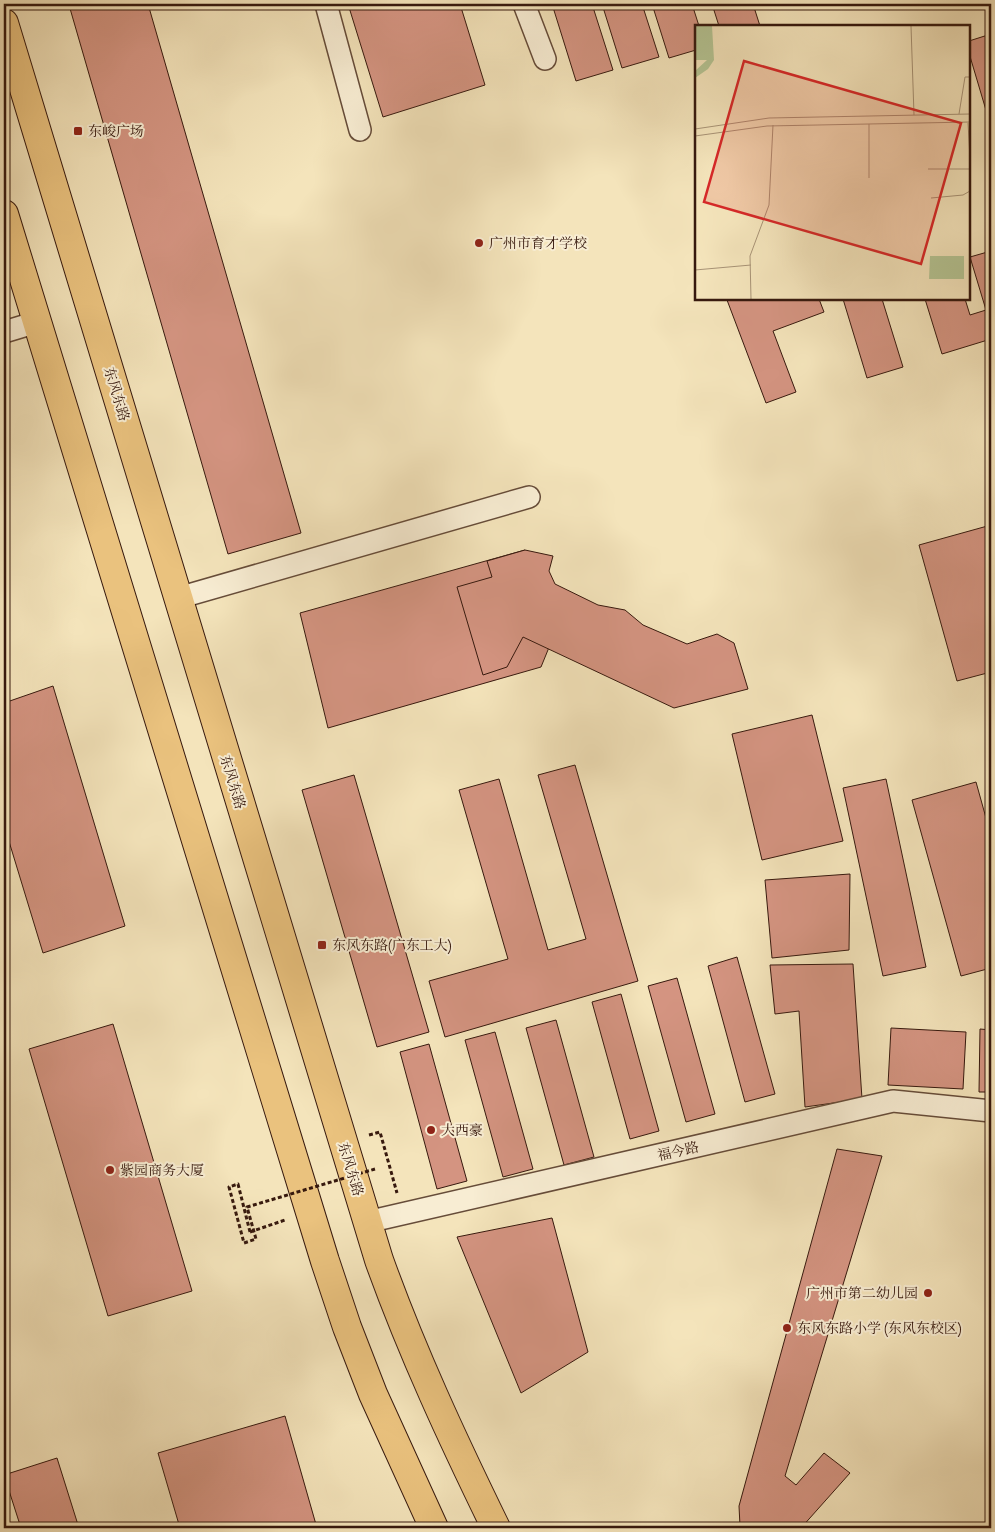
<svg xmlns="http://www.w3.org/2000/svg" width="995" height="1532" font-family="'IM FELL Great Primer','Noto Serif SC',serif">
<rect width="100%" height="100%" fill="#f4e4bb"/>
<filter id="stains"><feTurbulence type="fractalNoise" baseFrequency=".004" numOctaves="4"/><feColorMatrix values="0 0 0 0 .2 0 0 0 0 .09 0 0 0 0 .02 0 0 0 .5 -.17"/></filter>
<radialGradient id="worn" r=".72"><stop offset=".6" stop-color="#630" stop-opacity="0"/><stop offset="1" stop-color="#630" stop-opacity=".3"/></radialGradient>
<g fill="#d49481" stroke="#37190e">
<polygon points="72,4 148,4 301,533 228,554 69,5"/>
<polygon points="348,4 460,4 485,85 383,117"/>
<polygon points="552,4 592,4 613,70 576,81"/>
<polygon points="602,4 642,4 659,57 622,68"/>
<polygon points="652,4 692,4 699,26 696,26 696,50 669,58"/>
<polygon points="712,4 753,4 760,26 719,26"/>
<polygon points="991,34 991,127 969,53 969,41"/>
<polygon points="991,251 991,339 942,354 925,299 965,299 970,315 986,310 970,257"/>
<polygon points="732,299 819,299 824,312 773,331 796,392 766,403 727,300"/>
<polygon points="843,299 882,299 903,367 867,378"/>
<polygon points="991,525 991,672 957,681 919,545"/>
<polygon points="525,550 561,618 541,667 328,728 300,613"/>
<polygon points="525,550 553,556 549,571 555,584 598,605 625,610 643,625 687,644 717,634 734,643 748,689 674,708 523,637 507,667 483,675 457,587 492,577 487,561"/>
<polygon points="53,686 125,926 43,953 4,825 4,703"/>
<polygon points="812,715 843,841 762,860 732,734"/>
<polygon points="575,765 638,981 445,1037 429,981 508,959 459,790 499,779 548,950 586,939 538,775"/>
<polygon points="354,775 429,1032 377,1047 302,790"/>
<polygon points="886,779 926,967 883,976 843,788"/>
<polygon points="976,782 991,836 991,968 961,976 912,800"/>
<polygon points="850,874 849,950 772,958 765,880"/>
<polygon points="737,957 775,1094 745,1102 708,966"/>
<polygon points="853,964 862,1099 805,1107 799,1011 775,1014 770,965"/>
<polygon points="677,978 715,1114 686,1122 648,986"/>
<polygon points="621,994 659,1131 630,1139 592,1002"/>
<polygon points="556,1020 594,1157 564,1165 526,1028"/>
<polygon points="113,1024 192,1291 108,1316 29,1049"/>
<polygon points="891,1028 966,1032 963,1089 888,1085"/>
<polygon points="980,1029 991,1030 991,1092 979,1092"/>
<polygon points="495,1032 533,1169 503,1177 465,1040"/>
<polygon points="429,1044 467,1181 437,1189 400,1052"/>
<polygon points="837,1149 882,1156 785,1476 796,1485 824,1453 850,1473 801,1528 742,1528 740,1526 739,1506"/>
<polygon points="552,1218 588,1352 521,1393 457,1237"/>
<polygon points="285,1416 317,1528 180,1528 158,1453"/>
<polygon points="57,1458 79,1528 21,1528 4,1475"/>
</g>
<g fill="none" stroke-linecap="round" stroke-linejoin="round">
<defs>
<g id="street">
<polyline points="326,4 360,130"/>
<polyline points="524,4 545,59"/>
<polyline points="4,332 37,322"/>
<polyline points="178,598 529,497"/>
<polyline points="367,1222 893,1101 991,1111"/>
</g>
<g id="highway">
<path d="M4,23l375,1237c33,92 74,180 117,268"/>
<polyline points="4,214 325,1261 347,1327 373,1394 434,1528"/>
</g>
</defs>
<use href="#street" stroke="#664c39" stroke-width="24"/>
<use href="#highway" stroke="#37190e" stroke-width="30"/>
<g stroke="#37190e" stroke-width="3" stroke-dasharray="4 2.5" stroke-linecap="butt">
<polyline points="369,1135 380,1132 397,1193"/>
<polyline points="250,1232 285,1220"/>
</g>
<use href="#street" stroke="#f8edd3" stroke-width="21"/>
<use href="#highway" stroke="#eac27e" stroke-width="28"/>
<polyline stroke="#37190e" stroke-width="3" stroke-dasharray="4 2.5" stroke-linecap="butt" points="250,1232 238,1184 229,1187 244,1243 256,1239 247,1207 375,1169"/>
</g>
<g fill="#8f2418" stroke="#f8edd3" stroke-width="2">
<rect x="73" y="126" width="10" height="10" rx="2.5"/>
<circle cx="479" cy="243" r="5"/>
<rect x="317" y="940" width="10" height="10" rx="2.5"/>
<circle cx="431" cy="1130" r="5"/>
<circle cx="110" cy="1170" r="5"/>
<circle cx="928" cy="1293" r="5"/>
<circle cx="787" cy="1328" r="5"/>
</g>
<g text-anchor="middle" stroke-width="4" stroke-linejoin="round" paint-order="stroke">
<g font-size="14" fill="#37190e" stroke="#f8edd3" text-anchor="start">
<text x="88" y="136">东峻广场</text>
<text x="489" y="248">广州市育才学校</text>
<text x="332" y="950">东风东路(广东工大)</text>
<text x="441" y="1135">大西豪</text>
<text x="120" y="1175">紫园商务大厦</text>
<text x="918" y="1298" text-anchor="end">广州市第二幼儿园</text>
<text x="797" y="1333">东风东路小学 (东风东校区)</text>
</g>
<g font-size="14" fill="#37190e" stroke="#f8edd3">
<text transform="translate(117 394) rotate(73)" y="5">东风东路</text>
<text transform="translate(233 782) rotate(73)" y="5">东风东路</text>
<text transform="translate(678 1151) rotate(-13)" y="5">福今路</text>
<text transform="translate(351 1169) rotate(73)" y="5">东风东路</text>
</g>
</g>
<g transform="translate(695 25)">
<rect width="275" height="275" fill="#f4e4bb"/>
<path d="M0,1h17l2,34 -6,9 -13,9v-7l12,-11h-12zM235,231h34v23h-35z" fill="#b5c594"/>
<path fill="none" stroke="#a89376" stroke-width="1" d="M216,1l3,89M264,89l6,-37h5M273,98l2,35M0,104l74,-11 201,-4M0,111l72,-10 203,-4M233,144h42M174,153v-54M236,173l32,-3 7,-4M0,245l56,-5M56,274l-1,-43 19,-51 4,-80"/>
<path fill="#d62828" fill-opacity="0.15" stroke="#d62828" stroke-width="2.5" d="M49,36l217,62 -40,141 -217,-62z"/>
<rect width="275" height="275" fill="none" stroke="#37190e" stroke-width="2.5"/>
</g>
<rect width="995" height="1532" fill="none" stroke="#f4e4bb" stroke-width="20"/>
<rect x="5" y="5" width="985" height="1522" fill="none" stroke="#37190e" stroke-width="2.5"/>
<rect x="10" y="10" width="975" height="1512" fill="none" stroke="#37190e"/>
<rect width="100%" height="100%" filter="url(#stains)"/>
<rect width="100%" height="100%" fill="url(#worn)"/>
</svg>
